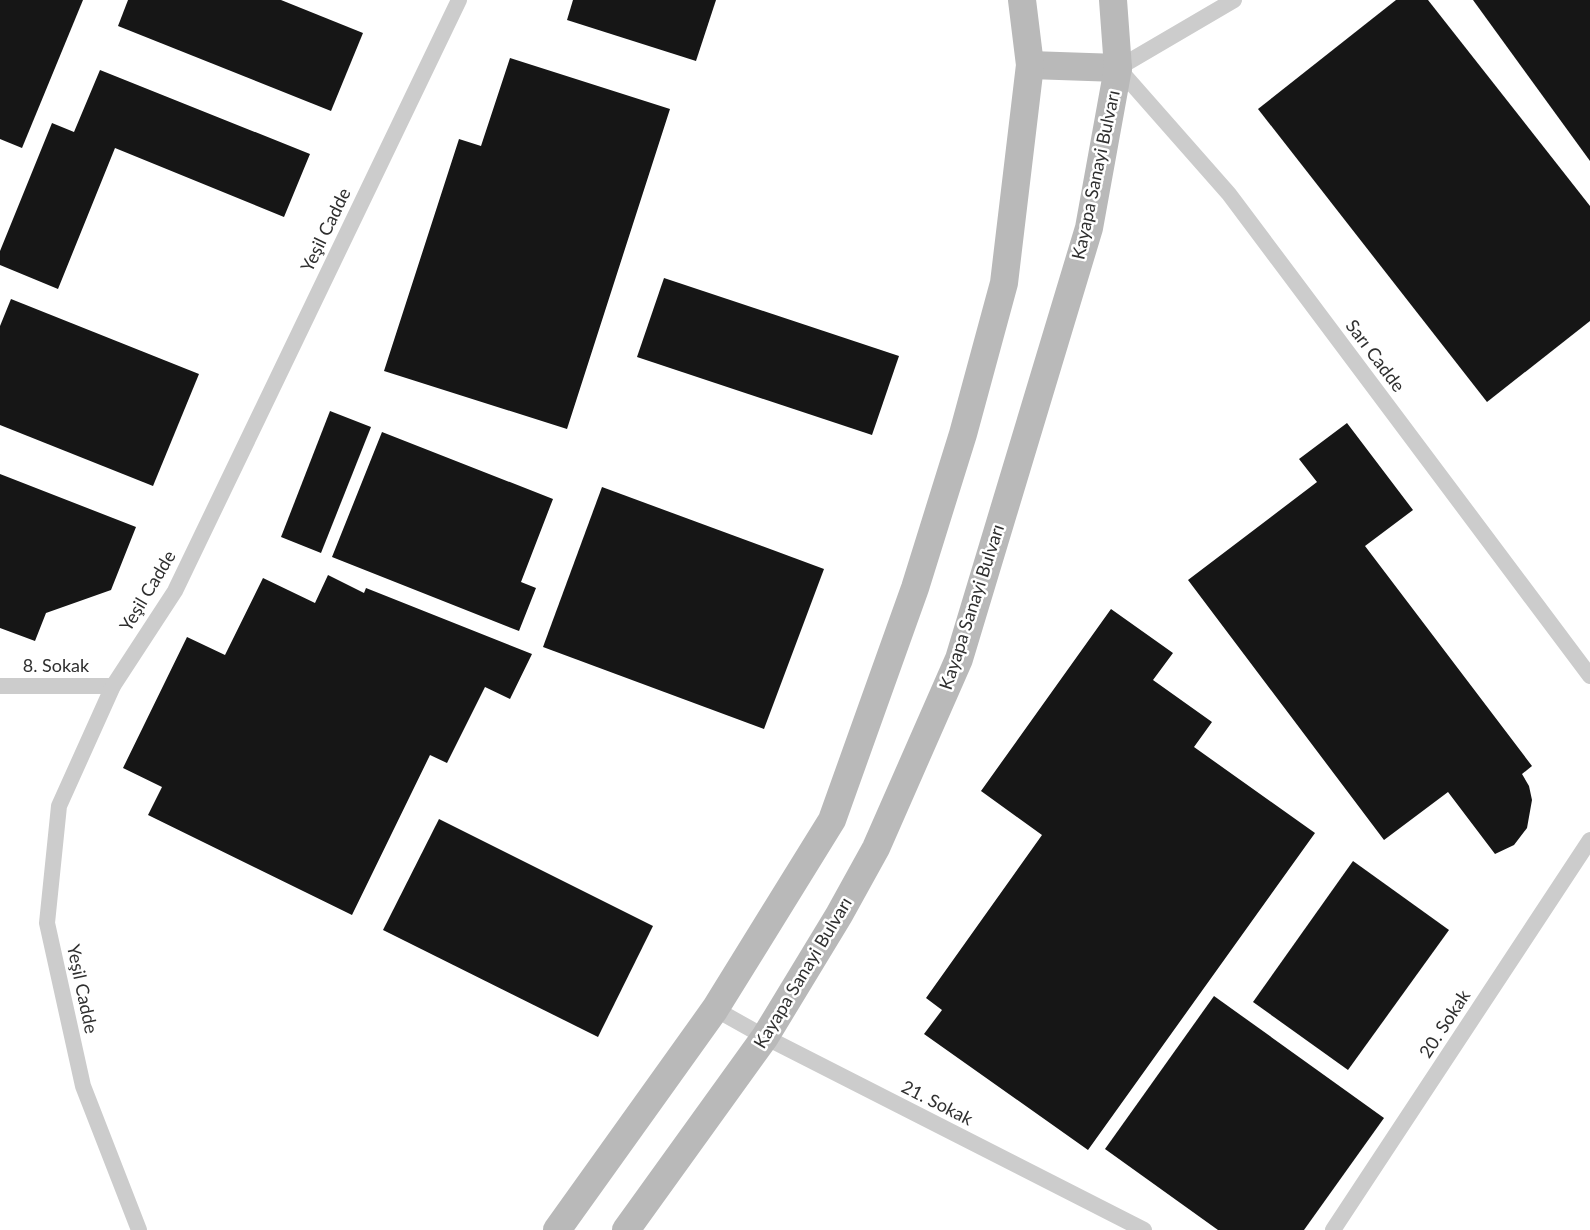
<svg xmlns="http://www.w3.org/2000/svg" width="1590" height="1230" font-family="Lato,sans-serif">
<rect width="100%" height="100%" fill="#fff"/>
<g fill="#161616">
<polygon points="0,0 83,0 22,148 0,139"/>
<polygon points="128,0 281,0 363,33 331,111 118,26"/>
<polygon points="573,0 716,0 696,61 567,20"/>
<polygon points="1396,0 1428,0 1590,206 1590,321 1487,402 1258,109"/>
<polygon points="1473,0 1590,0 1590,161"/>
<polygon points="510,58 670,109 567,429 384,371 459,139 481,146"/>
<polygon points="100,70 310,154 284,217 115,148 58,289 0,265 0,251 52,123 74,132"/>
<polygon points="664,278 899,356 872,435 637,357"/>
<polygon points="11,299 199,374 153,486 0,425 0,326"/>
<polygon points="330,411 371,427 321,553 281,537"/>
<polygon points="1347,423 1413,510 1365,546 1532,766 1522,774 1529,786 1532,800 1527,828 1514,845 1495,854 1448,792 1384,840 1188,580 1317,482 1299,459"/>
<polygon points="382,432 553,499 521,582 536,588 519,631 332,557"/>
<polygon points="0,474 136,527 111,590 46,613 35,641 0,628"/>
<polygon points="602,487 824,569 764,729 543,647"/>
<polygon points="328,575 364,593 366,588 532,654 510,699 485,687 447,763 430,755 352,915 148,815 162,787 123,768 187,637 225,655 263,578 315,603"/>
<polygon points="1111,609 1173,653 1153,680 1212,722 1194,747 1315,833 1088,1150 924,1034 942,1010 926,998 1042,835 981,791"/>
<polygon points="439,819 653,926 598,1037 383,930"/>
<polygon points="1353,861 1449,930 1348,1070 1253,1002"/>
<polygon points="1214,996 1384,1118 1304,1230 1218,1230 1105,1149"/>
</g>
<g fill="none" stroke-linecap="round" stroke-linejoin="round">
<g stroke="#ccc" stroke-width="16">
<polyline points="1234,0 1118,68 1229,194 1590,676"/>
<polyline points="0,686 113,686"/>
<polyline points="715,1009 765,1037 1144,1230"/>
<polyline points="139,1230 83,1086 47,923 59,806 113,686 175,591 459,0"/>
<polyline points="1333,1230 1590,840"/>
</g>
<g stroke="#b9b9b9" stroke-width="28">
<polyline points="1030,65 1118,68"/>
<polyline points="557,1230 715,1009 832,820 915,588 963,434 1004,283 1030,65 1022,0"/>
<polyline points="626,1230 765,1037 839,915 876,848 959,659 1089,228 1118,68 1113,0"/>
</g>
</g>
<g text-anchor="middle" stroke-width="5" stroke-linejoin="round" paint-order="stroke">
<g font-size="18" fill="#2f2f2f" stroke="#fff">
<text transform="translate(1096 175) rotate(-78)" y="6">Kayapa Sanayi Bulvarı</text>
<text transform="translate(326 230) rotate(-64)" y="6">Yeşil Cadde</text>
<text transform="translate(1375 356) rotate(53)" y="6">Sarı Cadde</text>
<text transform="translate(148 591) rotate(-59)" y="6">Yeşil Cadde</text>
<text transform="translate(972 607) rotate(-72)" y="6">Kayapa Sanayi Bulvarı</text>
<text x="56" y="672">8. Sokak</text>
<text transform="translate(803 973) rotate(-59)" y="6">Kayapa Sanayi Bulvarı</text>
<text transform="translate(82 989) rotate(78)" y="6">Yeşil Cadde</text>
<text transform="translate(1445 1024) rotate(-57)" y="6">20. Sokak</text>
<text transform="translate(937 1103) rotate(27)" y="6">21. Sokak</text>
</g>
</g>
</svg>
